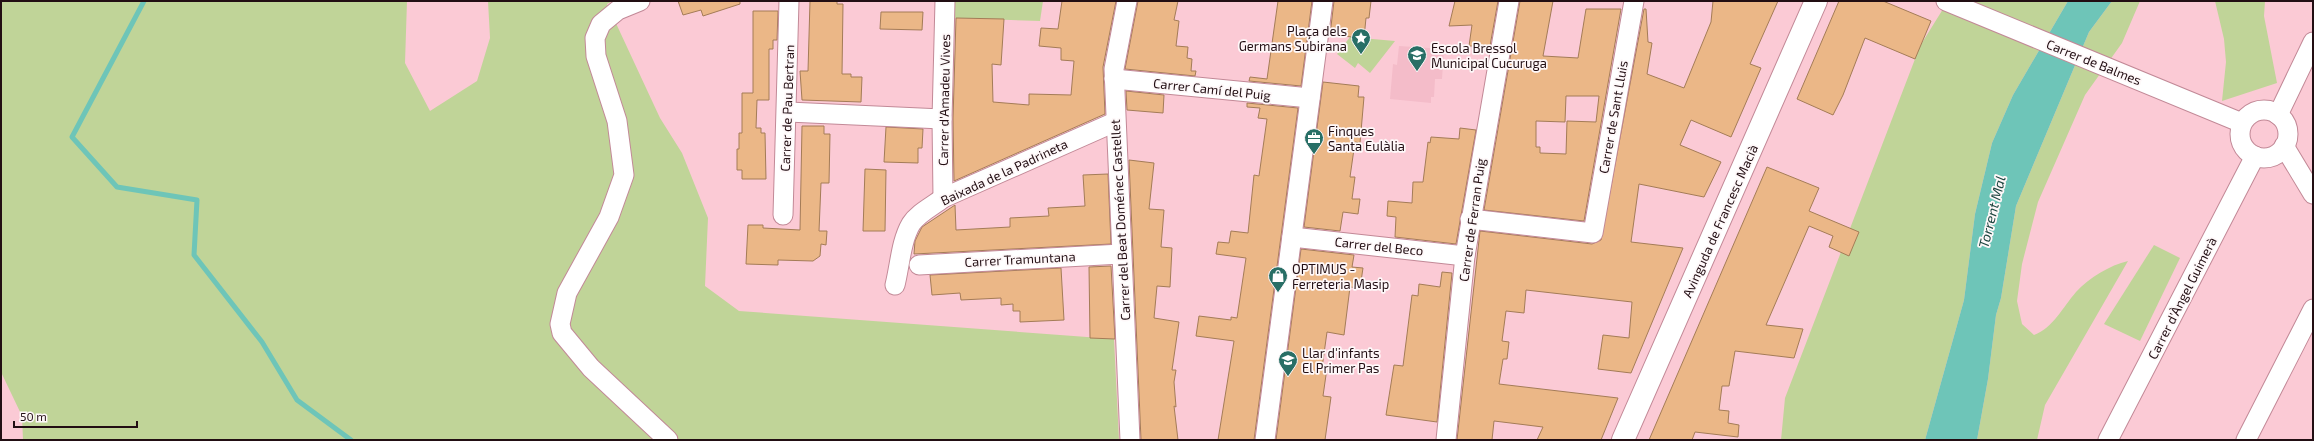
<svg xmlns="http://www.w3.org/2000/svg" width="2314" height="441" font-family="'Exo 2',sans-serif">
<rect width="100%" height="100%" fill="#fbcad5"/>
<polygon fill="#f4bcc9" points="1399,46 1444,49 1442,79 1435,79 1434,97 1431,97 1431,103 1390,99 1393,64 1397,65"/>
<g fill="#c0d498">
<polygon points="1,1 407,1 405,63 430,111 477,81 490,38 488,1 613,1 607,4 660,118 682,153 708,218 705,286 739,311 1114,339 1119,440 23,440 22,416 1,372"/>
<polygon points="954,1 1043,1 1040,21 953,18"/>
<polygon points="1948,1 2068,1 2013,95 1992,143 1975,214 1964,300 1925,440 1781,440 1785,398 1920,46"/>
<path d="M2112,1h28l-18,42 -37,52 -47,107 -16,62 -5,37 5,23 12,11c19,-7 29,-28 42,-43 13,-14 34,-27 52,-31l-83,144 -8,35h-60l11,-61 8,-64 5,-17 15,-92 73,-174z"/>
<polygon points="2215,1 2265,1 2264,16 2277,83 2222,101 2226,62 2224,39"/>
<polygon points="1350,37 1395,41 1370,73 1358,63 1355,68 1337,54"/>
<polygon points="2154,245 2180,258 2140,341 2104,324"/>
</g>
<polygon fill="#6ec5b8" points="2068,1 2112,1 2089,32 2016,206 2001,298 1996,315 1988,379 1977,440 1925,440 1964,300 1975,214 1992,143 2013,95"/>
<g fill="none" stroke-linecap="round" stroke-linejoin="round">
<polyline stroke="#6ec5b8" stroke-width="5" points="144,1 72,137 117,187 197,200 194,255 262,342 297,400 351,440"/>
</g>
<g fill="#ebb787" stroke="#a47c57" fill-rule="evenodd">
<polygon points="678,1 740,1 740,4 703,16 701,10 683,15"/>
<polygon points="810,1 837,1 837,4 843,4 842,74 851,74 851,77 862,77 861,102 802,100 800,71 808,71"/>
<polygon points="1062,1 1116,1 1103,67 1105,114 954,181 953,119 956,18 1004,19 1001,65 992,64 993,102 1029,105 1029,94 1071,95 1074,61 1061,60 1061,48 1039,46 1041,28 1058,29"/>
<polygon points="1138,1 1178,1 1174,20 1179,21 1176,46 1188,47 1187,58 1192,59 1191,71 1196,71 1195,76 1125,69"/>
<polygon points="1278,1 1312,1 1301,86 1249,81 1250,77 1267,79"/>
<polygon points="1334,1 1371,1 1369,18 1366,18 1364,38 1330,35"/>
<polygon points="1455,1 1498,1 1490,46 1469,46 1472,25 1449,26"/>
<path d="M1520,1h33l-10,55 35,2 8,-49h35l-37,212 -100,-11zM1566,96h33l-3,26 -29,-1 -1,33 -26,-1v-6h-4v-26l29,1z"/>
<polygon points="1713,1 1778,1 1750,64 1761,68 1731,137 1691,120 1680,145 1721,162 1704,197 1639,184 1631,242 1683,248 1631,373 1598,369 1603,335 1629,338 1632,302 1526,290 1524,313 1506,311 1502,341 1509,342 1507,359 1503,359 1499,384 1618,398 1601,440 1537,440 1543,427 1494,421 1492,440 1457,440 1480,231 1592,244 1601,240 1644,9 1646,9 1648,42 1652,43 1647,74 1684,88 1711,22"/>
<polygon points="1839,1 1883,1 1931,21 1915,59 1865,38 1843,95 1833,115 1797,99"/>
<polygon points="753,11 778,11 777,40 773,40 773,49 769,49 769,100 757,100 756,128 761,128 761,133 765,133 766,179 742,179 742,170 737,170 737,149 739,149 739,133 742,133 742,93 753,93"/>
<polygon points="881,12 923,12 922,30 880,29"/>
<polygon points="1323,82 1359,86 1358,97 1364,97 1360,143 1355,142 1350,177 1355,177 1352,199 1360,199 1358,214 1343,212 1340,231 1304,227"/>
<polygon points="1126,91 1164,95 1163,113 1127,110"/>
<polygon points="1247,103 1298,108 1254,440 1218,440 1234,341 1196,336 1199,316 1231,320 1231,317 1237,318 1246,258 1216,254 1218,242 1229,243 1231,231 1248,233 1254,175 1259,176 1267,119 1258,118 1260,108 1247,107"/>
<polygon points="802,126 824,126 824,134 830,134 829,183 821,183 819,231 827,231 826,245 821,244 820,256 813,261 778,260 778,265 746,264 748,225 763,225 763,228 800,230"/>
<polygon points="886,127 923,129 922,148 918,148 918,163 884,162"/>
<polygon points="1460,128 1476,130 1456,244 1395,237 1396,217 1387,216 1388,201 1412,203 1413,182 1423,182 1428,142 1430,143 1431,137 1459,139"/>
<polygon points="1129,160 1154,163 1149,209 1164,210 1161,247 1172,248 1170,287 1157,286 1154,318 1179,322 1172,370 1176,370 1174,382 1176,407 1174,406 1178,440 1141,440"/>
<polygon points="1767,167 1819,188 1809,211 1859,232 1849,256 1829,247 1833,236 1809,226 1766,325 1803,329 1794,358 1735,351 1729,386 1722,386 1719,410 1729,411 1728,423 1739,425 1738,437 1695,432 1692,440 1649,440"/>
<polygon points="865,169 886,170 885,231 863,231"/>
<polygon points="1108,174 1111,244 914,254 915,241 922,227 955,205 956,230 1010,227 1010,218 1049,216 1048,208 1085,206 1083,175"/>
<polygon points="1301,249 1354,255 1352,267 1363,268 1360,288 1350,287 1344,335 1327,332 1322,368 1327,368 1323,396 1331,397 1325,440 1276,440"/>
<polygon points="1111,266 1115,339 1090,338 1089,267"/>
<polygon points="1061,268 1064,320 1020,322 1020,311 1013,311 1013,304 1001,305 1001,298 961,300 960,293 932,295 930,275"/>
<polygon points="1442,272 1452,273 1437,422 1386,415 1394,365 1403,366 1412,295 1418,296 1419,284 1440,287"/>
</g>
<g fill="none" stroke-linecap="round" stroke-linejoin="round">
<defs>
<g id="street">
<polyline points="640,1 618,10 601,24 595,38 596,56 617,121 624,175 609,217 567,293 560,324 562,333 591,368 668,440"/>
<polyline points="1127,1 1114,69 1130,440"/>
<polyline points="1946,1 2242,123"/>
<polyline points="1114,79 1310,98"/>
<circle cx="2264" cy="134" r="24"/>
<polyline points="788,112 942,119"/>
<polyline points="2278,115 2313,42"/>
<polyline points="2284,146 2313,194"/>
<polyline points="943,198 942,119 945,1"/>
<polyline points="783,215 789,1"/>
<polyline points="1470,219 1593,233 1634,1"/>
<polyline points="1292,237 1465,256"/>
<polyline points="919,265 1121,254"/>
<path d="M895,285c5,-20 6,-44 16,-61 7,-11 22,-18 32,-26l172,-76"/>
<polyline points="1265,440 1323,1"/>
<polyline points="1446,440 1465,256 1509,1"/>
<polyline points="2108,440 2255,156"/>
<polyline points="2246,440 2313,309"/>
</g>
<polyline id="secondary" points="1623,440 1816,1"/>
</defs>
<use href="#street" stroke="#c28997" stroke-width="21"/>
<use href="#secondary" stroke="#c28997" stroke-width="24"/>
<use href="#street" stroke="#fff" stroke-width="19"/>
<use href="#secondary" stroke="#fff" stroke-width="22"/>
</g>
<defs>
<symbol id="sight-pin" viewBox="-11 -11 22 30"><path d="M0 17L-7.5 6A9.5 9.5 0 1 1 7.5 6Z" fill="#286f66" stroke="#fef8f9"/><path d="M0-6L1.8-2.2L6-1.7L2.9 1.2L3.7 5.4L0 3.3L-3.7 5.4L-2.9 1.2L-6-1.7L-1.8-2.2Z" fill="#fff"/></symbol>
<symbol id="school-pin" viewBox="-11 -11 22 30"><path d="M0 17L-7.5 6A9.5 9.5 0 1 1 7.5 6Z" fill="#286f66" stroke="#fef8f9"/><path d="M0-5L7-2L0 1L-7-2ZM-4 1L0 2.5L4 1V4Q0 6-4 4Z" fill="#fff"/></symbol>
<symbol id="office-pin" viewBox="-11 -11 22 30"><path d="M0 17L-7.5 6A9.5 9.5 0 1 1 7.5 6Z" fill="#286f66" stroke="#fef8f9"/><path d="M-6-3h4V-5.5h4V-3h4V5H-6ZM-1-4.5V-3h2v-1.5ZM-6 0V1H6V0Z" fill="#fff"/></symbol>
<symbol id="shop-pin" viewBox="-11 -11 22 30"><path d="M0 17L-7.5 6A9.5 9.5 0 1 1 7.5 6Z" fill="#286f66" stroke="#fef8f9"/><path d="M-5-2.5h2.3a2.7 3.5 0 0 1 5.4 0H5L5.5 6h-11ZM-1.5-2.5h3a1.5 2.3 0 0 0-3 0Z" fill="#fff"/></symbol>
</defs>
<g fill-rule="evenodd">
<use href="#sight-pin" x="1350" y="27" width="22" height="30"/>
<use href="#school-pin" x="1406" y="44" width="22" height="30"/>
<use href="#office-pin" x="1303" y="127" width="22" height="30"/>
<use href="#shop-pin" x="1267" y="265" width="22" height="30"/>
<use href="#school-pin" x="1277" y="349" width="22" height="30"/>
</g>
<g text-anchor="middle" stroke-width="3.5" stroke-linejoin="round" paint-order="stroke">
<g font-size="13" fill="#220e13" stroke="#fef8f9" text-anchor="start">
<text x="1347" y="36" text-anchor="end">Plaça dels<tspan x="1347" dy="15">Germans Subirana</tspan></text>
<text x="1431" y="53">Escola Bressol<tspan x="1431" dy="15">Municipal Cucuruga</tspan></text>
<text x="1328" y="136">Finques<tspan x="1328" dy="15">Santa Eulàlia</tspan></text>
<text x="1292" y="274">OPTIMUS -<tspan x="1292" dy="15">Ferreteria Masip</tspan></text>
<text x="1302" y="358">Llar d'infants<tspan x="1302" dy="15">El Primer Pas</tspan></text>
</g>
<g font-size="13" fill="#220e13" stroke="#fef8f9">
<text transform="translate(2094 62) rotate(22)" y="5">Carrer de Balmes</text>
<text transform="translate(1212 89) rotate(6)" y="5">Carrer Camí del Puig</text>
<text transform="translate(944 100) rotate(-89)" y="5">Carrer d'Amadeu Vives</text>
<text transform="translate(787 108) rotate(-88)" y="5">Carrer de Pau Bertran</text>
<text transform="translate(1613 117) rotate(-80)" y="5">Carrer de Sant Lluis</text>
<text transform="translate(1004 172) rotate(-25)" y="5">Baixada de la Padrineta</text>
<text transform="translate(1120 220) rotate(-93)" y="5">Carrer del Beat Doménec Castellet</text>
<text transform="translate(1472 220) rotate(-82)" y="5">Carrer de Ferran Puig</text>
<text transform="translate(1720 221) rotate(-66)" y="5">Avinguda de Francesc Macià</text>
<text transform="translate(1379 246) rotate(6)" y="5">Carrer del Beco</text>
<text transform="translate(1020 259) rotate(-3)" y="5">Carrer Tramuntana</text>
<text transform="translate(2182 298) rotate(-63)" y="5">Carrer d'Àngel Guimerà</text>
</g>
<g font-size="14" font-style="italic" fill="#1e4741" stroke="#fef8f9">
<text transform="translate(1992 212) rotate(-76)" y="5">Torrent Mal</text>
</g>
</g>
<rect width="2314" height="441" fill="none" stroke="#220e13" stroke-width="4"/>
<path d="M14 421v6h123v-6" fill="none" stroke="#220e13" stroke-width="2"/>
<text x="20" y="421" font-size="12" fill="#220e13" stroke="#fef8f9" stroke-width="3" paint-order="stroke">50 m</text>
</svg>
